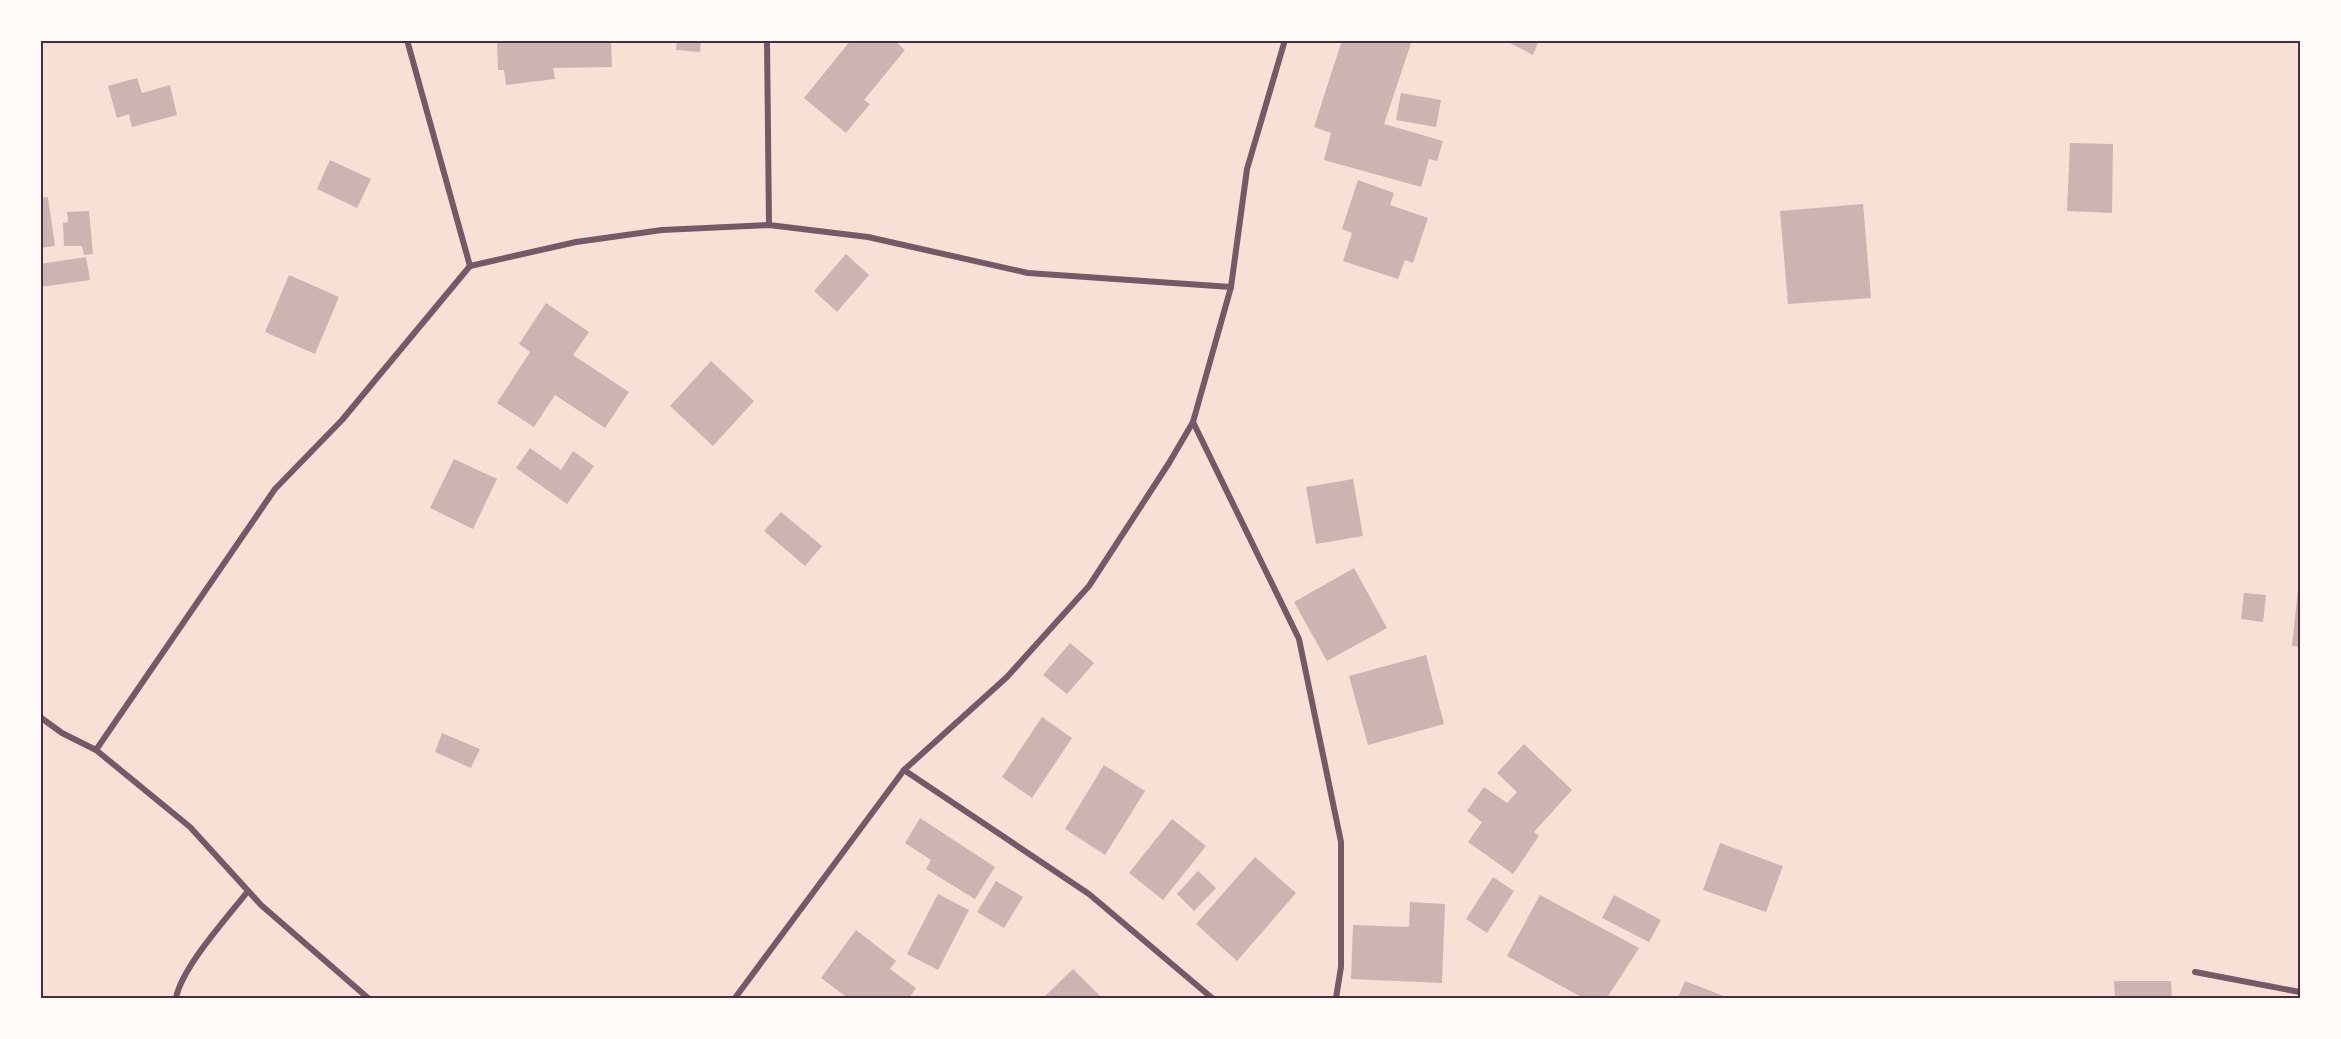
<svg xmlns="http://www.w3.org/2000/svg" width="2341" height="1039" font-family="'Exo 2',sans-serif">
<rect width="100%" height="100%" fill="#f7e1d7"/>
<g fill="#ccb4b1">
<polygon points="497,40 611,40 612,67 553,68 555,79 506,85 504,70 498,70"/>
<polygon points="677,40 701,40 700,52 676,50"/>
<polygon points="851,40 894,40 905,50 864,100 870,104 846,133 804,98"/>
<polygon points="1342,40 1412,40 1384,124 1443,141 1437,161 1429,159 1421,187 1324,160 1331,133 1314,127"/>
<polygon points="1511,40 1539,40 1533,55 1510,43"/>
<polygon points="137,78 142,93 170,85 177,115 132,127 129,114 117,118 108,86"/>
<polygon points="1401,93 1441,100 1436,127 1396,120"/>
<polygon points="2070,143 2113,144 2112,213 2067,211"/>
<polygon points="330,160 371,179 357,208 317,189"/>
<polygon points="1358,180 1394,193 1390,205 1428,218 1413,263 1405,260 1398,279 1343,261 1352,233 1342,229"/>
<polygon points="48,197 55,246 40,248 40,198"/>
<polygon points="1863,204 1871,298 1788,304 1780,211"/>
<polygon points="89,211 93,254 84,255 82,246 64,246 63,223 68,222 67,212"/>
<polygon points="846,254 869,275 837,312 814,291"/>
<polygon points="86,257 90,280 40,287 40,264"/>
<polygon points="289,275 339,297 315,354 265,332"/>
<polygon points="546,303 589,332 573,355 629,392 605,428 555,395 534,427 497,403 530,352 519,344"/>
<polygon points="711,361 754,401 713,446 670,406"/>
<polygon points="530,448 561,470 573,451 594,466 567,504 516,468"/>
<polygon points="454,459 497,479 473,529 430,508"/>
<polygon points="1353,479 1363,536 1316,544 1306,487"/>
<polygon points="781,512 822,546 805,566 764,531"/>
<polygon points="1354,568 1387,628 1327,661 1294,602"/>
<polygon points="2299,580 2300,580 2300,647 2292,646"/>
<polygon points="2244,593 2266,595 2263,622 2241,619"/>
<polygon points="1070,643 1094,663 1067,694 1043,675"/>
<polygon points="1426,655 1444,724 1368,745 1349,676"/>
<polygon points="1042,717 1072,738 1032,798 1002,777"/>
<polygon points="442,733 480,749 471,768 435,752"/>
<polygon points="1524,744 1572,790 1534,832 1539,836 1513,874 1468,842 1482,822 1467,811 1484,787 1507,803 1517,792 1497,773"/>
<polygon points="1104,765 1145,791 1105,855 1065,829"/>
<polygon points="920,818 995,867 975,899 926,869 931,860 905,843"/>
<polygon points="1172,819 1206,846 1163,900 1129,873"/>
<polygon points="1720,843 1783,866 1766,912 1703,890"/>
<polygon points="1255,857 1296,893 1237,961 1196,924"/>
<polygon points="1198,871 1216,888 1194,911 1177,894"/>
<polygon points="1493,877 1514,891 1487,933 1466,919"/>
<polygon points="996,881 1023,897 1004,928 977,912"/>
<polygon points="938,894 969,910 938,970 907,954"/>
<polygon points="1540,895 1639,948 1607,998 1583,998 1507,956"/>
<polygon points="1614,895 1661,920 1649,942 1602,918"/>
<polygon points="1410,902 1445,904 1442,983 1351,979 1353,925 1409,927"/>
<polygon points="856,930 896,961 890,969 916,988 909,998 848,998 821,978"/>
<polygon points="1073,969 1102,998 1043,998"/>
<polygon points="1685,981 1729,998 1678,998"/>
<polygon points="2114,981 2171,981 2172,998 2115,998"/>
</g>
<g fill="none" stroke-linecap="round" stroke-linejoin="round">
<g stroke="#755966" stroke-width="6">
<polyline points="407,40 470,266"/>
<polyline points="767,40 769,225"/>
<polyline points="1193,422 1299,639 1341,842 1341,967 1336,998"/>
<polyline points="40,717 62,733 96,750 190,827 261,905 368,998"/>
<polyline points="96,750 275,489 342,420 470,266 576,242 662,230 769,225 868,237 1028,273 1231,287"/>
<polyline points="904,770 1089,894 1212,998"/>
<polyline points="2195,972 2300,992"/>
<path d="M176,998c6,-31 51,-80 72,-107"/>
<polyline points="735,998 904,770 1007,677 1089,586 1169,463 1193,422 1231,287 1247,169 1285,40"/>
</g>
</g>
<rect width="2341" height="1039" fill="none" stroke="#fffaf5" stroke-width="84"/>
<rect x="42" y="42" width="2257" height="955" fill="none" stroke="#4a2c40" stroke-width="2"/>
</svg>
